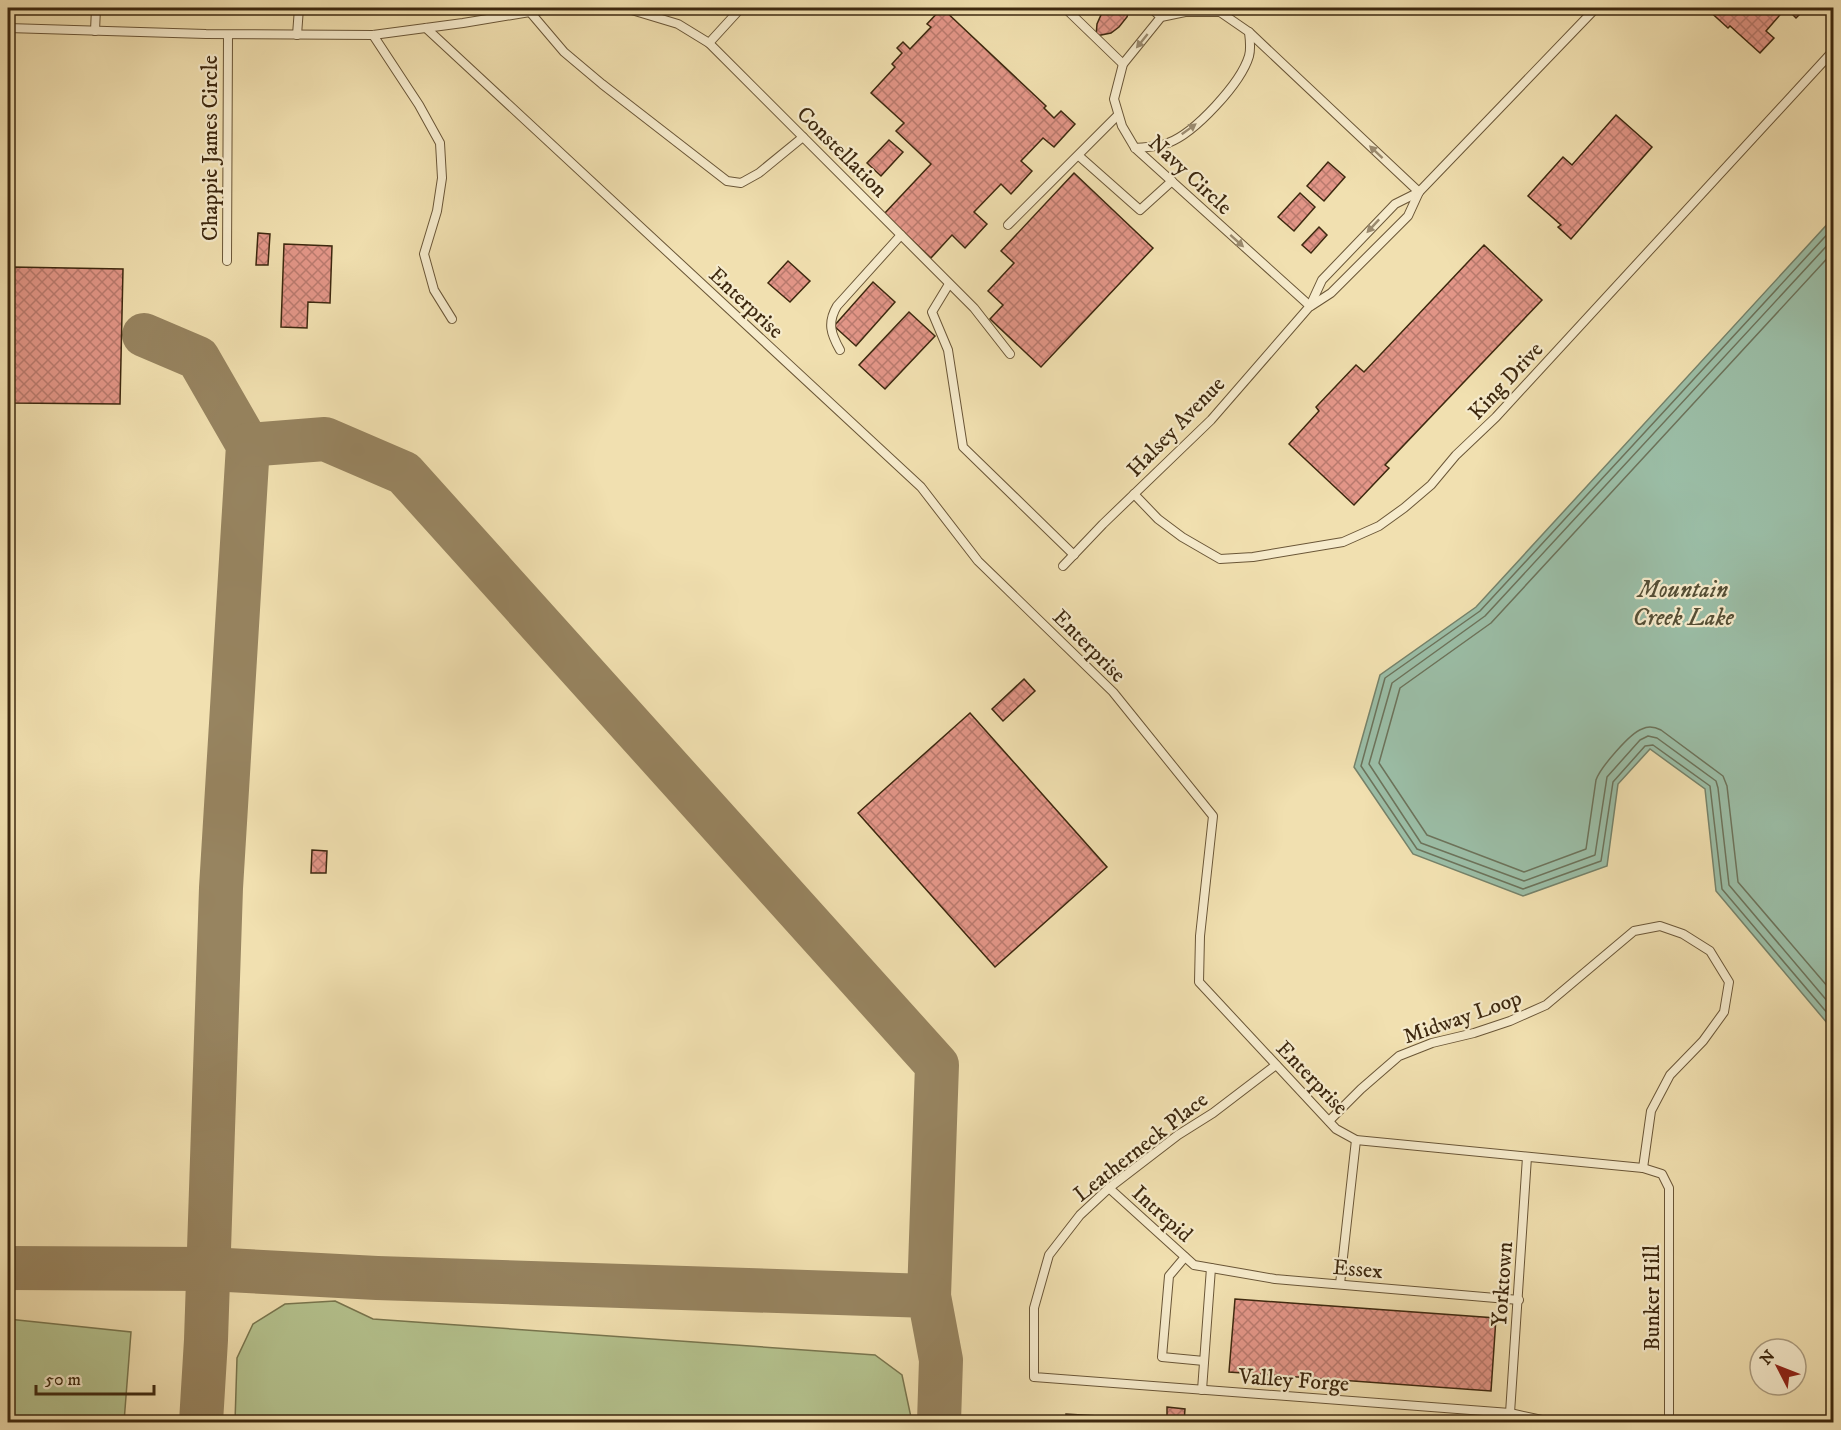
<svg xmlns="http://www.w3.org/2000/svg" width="1841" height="1430" font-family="'IM FELL DW Pica',serif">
<defs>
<pattern id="building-cross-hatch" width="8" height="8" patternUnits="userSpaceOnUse" patternTransform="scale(1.5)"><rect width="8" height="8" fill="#e39688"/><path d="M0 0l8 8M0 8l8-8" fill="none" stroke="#b97a6e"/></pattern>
</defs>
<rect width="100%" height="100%" fill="#f1e0b0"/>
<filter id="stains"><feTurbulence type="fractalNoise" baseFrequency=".00333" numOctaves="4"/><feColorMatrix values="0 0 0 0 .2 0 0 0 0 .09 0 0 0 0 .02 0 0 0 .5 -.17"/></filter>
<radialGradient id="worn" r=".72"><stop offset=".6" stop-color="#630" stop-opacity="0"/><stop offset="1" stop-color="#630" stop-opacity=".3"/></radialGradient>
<g fill="#b5c38f" stroke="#79764f" stroke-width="1.5">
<polygon points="335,1301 373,1319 875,1355 902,1375 912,1422 235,1422 237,1358 253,1324 285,1304"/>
<polygon points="8,1319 131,1332 124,1422 8,1422"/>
</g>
<polygon fill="#9bbea7" stroke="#75826a" stroke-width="1.5" points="1833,218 1833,1030 1716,891 1705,789 1650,749 1618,784 1607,866 1523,896 1413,854 1354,767 1380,675 1476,607"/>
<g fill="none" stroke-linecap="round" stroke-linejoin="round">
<g stroke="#6c735b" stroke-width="1.5">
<polyline points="1834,227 1480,611 1385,678 1361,766 1417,849 1523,889 1601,861 1613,782 1645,746 1653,745 1710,786 1722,889 1834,1021"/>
<polyline points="1834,238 1485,616 1392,683 1369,764 1421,843 1524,881 1595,855 1607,777 1640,740 1648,736 1657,738 1716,781 1718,788 1729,885 1834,1009"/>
<path d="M1834,251l-343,372 -91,65 -21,75 48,72 97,37 62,-23 10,-69c4,-12 34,-47 46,-51 6,-3 13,-2 19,1l62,46 4,10 11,96 96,112"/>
</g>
<g stroke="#978460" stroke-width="44">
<polyline points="144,335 198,358 248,445 221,888 206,1340 201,1422"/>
<polyline points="248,445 325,439 404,473 937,1065 929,1296"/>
<polyline points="8,1268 208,1269 377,1278 929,1296 941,1360 939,1422"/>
</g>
</g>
<g fill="url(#building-cross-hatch)" stroke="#3d280f" stroke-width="1.5">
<polygon points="942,8 1046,106 1044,108 1054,118 1061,111 1075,124 1054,147 1043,138 1021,161 1032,171 1011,194 1001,184 974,212 987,224 965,248 952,235 931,258 884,214 931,164 896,131 904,123 871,93 895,67 892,64 902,53 897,48 903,42 910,49 931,27 927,24"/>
<polygon points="1107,8 1130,8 1127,17 1119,27 1111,33 1096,36 1097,24 1101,15"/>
<polygon points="1706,8 1806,8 1796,18 1786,8 1766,31 1774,38 1760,53 1730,26 1728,28"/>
<polygon points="1616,115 1652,147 1571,239 1558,227 1561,225 1528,196 1563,157 1572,165"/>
<polygon points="889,140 903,152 881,176 867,163"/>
<polygon points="1328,162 1345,177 1324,201 1307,186"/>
<polygon points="1074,173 1153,248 1041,367 990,319 1003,305 988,291 1014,263 1001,251"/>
<polygon points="1300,193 1315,207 1294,231 1278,217"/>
<polygon points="1319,227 1327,235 1311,253 1302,245"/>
<polygon points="258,233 270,234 268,265 256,265"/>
<polygon points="284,244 332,246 330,303 308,302 307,328 281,327"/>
<polygon points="1484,245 1542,300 1385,465 1389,468 1354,505 1289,444 1319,411 1316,407 1356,365 1364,372"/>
<polygon points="788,261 810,281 790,302 768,283"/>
<polygon points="12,267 123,269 120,404 10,403"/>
<polygon points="873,282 895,302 856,346 834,326"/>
<polygon points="909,312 935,336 885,389 859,365"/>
<polygon points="1024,679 1035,691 1003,721 992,709"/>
<polygon points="970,713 1107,867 995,967 858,813"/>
<polygon points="312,850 327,851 326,873 311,873"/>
<polygon points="1235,1299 1496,1318 1491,1391 1229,1372"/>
<polygon points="1167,1407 1185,1409 1184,1422 1066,1422 1066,1414 1167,1420"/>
</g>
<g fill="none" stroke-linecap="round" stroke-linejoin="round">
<defs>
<g id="service">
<polyline points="625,8 678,24 709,43 974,308 1010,354"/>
<polyline points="1065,8 1123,64"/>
<polyline points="1151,8 1161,17 1170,8"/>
<polyline points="530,12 564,52 602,84 727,181 741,183 759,173 803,137"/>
<polyline points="8,28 206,34 373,35 463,23 554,8"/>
<polyline points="426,28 921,487 978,561 1113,692 1213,816 1200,936 1199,982 1336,1129 1356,1140 1643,1168 1662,1174 1669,1188 1669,1422"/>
<polyline points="95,31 96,8"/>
<polyline points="297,35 299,8"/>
<polyline points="373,35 419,105 440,143 442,178 437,211 424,254 434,290 452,319"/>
<polyline points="709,43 741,8"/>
<path d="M1135,148c10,-1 24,-1 33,-5 27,-10 73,-60 81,-87 2,-7 1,-16 0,-24"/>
<polyline points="1079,156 1140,210 1172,181"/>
<polyline points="1008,225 1118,115"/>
<polyline points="227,261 228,35"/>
<polyline points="949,284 932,312 948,350 963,447 1074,555"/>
<polyline points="1310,306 1135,148 1122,126 1114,99 1123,64 1161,17 1185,12 1220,12 1249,32 1419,192"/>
<polyline points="1311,306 1331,293 1408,216 1419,192 1596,8"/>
<path d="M840,350c-9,-16 -13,-27 -3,-44l64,-71"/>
<polyline points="1134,494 1158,519 1182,537 1220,559 1253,557 1343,542 1379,526 1404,508 1431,485 1456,455 1496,417 1834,50"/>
<polyline points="1063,566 1103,524 1211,420 1310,306 1322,280 1395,204 1419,192"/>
<polyline points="1276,1065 1213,1113 1178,1135 1109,1188 1080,1215 1049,1255 1034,1308 1034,1377 1510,1413 1551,1422"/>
<polyline points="1329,1121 1361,1089 1399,1056 1432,1043 1474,1033 1510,1021 1546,1005 1634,931 1660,926 1683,934 1710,951 1729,982 1724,1012 1703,1041 1670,1075 1651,1111 1643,1168"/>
<polyline points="1109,1188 1194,1265 1275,1279 1519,1300"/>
<polyline points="1185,1257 1169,1276 1162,1357 1204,1361"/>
<polyline points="1340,1284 1356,1140"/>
<polyline points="1202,1390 1211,1268"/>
<polyline points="1510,1413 1527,1157"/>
</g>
</defs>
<use href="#service" stroke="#6a5637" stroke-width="10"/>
<use href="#service" stroke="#f6ebcc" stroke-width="8"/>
</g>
<defs><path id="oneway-solid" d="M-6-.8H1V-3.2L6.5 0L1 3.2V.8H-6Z" transform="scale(1.5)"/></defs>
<g fill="#9a8a6e">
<use href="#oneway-solid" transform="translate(1142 41) rotate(129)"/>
<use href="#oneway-solid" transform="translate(1189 129) rotate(-36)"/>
<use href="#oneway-solid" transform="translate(1376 152) rotate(-137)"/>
<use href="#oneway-solid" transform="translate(1373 226) rotate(133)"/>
<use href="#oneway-solid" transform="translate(1237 241) rotate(42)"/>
</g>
<g text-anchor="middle" stroke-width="4.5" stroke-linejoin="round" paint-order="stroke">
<g font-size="22" fill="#3d280f" stroke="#f6ebcc">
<text transform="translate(209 148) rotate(-90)" y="8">Chappie James Circle</text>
<text transform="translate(843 151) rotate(45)" y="8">Constellation</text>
<text transform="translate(1191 174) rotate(43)" y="8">Navy Circle</text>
<text transform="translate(747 302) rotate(43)" y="8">Enterprise</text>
<text transform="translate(1505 380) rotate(-47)" y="8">King Drive</text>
<text transform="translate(1175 426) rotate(-46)" y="8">Halsey Avenue</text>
<text transform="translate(1090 645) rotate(45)" y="8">Enterprise</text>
<text transform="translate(1462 1016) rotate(-19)" y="8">Midway Loop</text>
<text transform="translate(1313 1077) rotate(46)" y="8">Enterprise</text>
<text transform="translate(1140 1146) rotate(-38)" y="8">Leatherneck Place</text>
<text transform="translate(1163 1213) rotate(42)" y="8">Intrepid</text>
<text transform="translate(1358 1268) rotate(5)" y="8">Essex</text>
<text transform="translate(1501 1284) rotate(-86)" y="8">Yorktown</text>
<text transform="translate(1651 1298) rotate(-90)" y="8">Bunker Hill</text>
<text transform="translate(1294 1379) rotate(4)" y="8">Valley Forge</text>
</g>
<g font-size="24" font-style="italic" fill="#544e35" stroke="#f6ebcc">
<text x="1683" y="597">Mountain<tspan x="1683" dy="28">Creek Lake</tspan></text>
</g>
</g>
<rect width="1841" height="1430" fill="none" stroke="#f1e0b0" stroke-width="30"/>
<rect x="9" y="9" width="1823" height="1412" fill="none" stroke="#3d280f" stroke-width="3"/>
<rect x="15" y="15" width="1811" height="1400" fill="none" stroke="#3d280f" stroke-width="1.5"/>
<g transform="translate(1778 1367) rotate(312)"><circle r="28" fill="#f6ebcc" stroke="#ac9d80" stroke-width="1.5"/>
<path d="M0-4.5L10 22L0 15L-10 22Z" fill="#8f2418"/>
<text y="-9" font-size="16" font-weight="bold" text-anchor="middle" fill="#3d280f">N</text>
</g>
<path d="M36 1385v9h118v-9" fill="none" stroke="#3d280f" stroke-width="3"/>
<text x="45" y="1385" font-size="18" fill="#3d280f" stroke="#f6ebcc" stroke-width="4.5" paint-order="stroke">50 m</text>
<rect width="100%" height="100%" filter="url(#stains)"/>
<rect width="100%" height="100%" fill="url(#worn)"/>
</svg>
